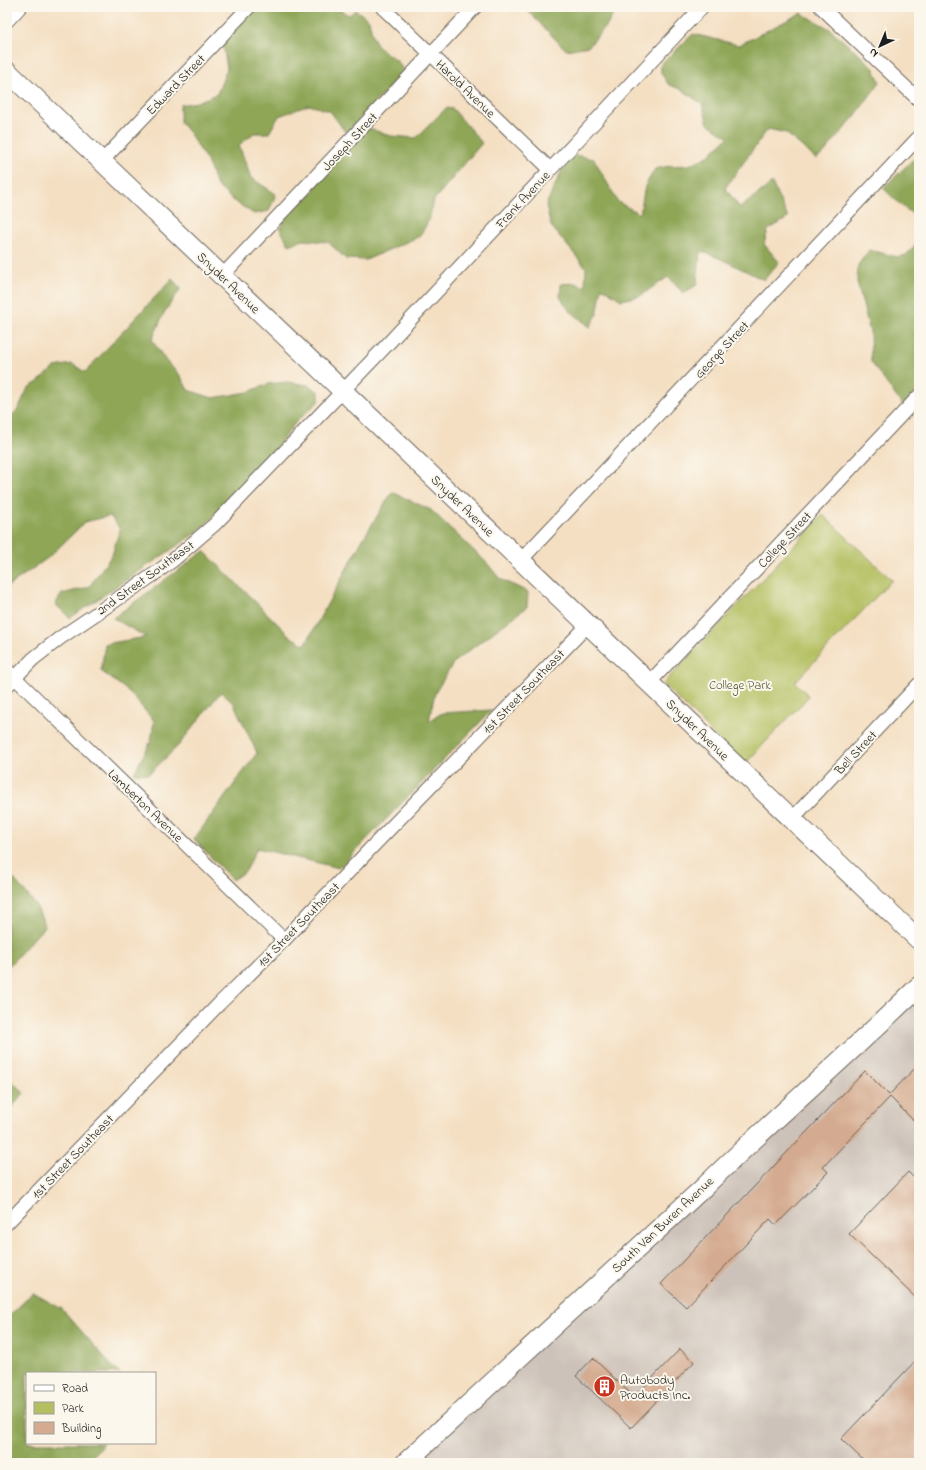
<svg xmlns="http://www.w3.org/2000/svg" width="926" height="1470" font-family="'Indie Flower',sans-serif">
<rect width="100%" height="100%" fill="#fbf7ec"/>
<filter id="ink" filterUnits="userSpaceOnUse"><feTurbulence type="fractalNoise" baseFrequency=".025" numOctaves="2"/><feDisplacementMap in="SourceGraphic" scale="8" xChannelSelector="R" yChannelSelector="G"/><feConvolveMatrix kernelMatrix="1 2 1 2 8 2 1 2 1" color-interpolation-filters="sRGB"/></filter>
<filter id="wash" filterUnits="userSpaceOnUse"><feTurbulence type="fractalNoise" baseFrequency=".012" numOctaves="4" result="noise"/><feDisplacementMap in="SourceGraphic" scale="16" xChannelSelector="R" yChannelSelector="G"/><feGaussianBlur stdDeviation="0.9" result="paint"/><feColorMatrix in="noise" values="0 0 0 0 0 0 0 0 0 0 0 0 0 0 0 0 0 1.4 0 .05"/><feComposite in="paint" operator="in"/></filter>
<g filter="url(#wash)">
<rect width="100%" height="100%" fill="#f4dfc2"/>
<polygon fill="#cdc2b9" points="919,986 919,1463 405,1463"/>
<polygon fill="#b3bf61" stroke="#686e3e" points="823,515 892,580 795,682 809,696 744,765 663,684"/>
<g fill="#8ea657" stroke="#55613a">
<polygon points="257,7 333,7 349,15 356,10 369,20 373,37 379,48 396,60 405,71 346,133 330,111 309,105 279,116 269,133 254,133 239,145 251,178 276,194 269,211 254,214 234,201 217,186 207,161 190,134 180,122 180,105 197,102 217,94 227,69 223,44"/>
<polygon points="524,7 617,7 608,24 589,46 566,50"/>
<polygon points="801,13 830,29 873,67 880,82 855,116 822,155 816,159 786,133 768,129 725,188 740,208 772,183 788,218 768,230 764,244 779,262 764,280 719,258 700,251 697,285 683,293 668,277 640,296 621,300 602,287 597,315 590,327 569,310 560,297 561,284 575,283 585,287 586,268 551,226 546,205 561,172 574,155 594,159 618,202 640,214 645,186 655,169 669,166 689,165 708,156 728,137 708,124 702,104 684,91 668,84 661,73 661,64 693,34 739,45"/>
<polygon points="446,108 453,109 482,143 434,200 429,220 420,236 366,260 346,259 328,242 303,240 289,245 280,229 287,212 309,197 321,178 368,128 391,136 416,138"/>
<polygon points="919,154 919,218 903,207 883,188"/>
<polygon points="919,241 919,388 903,406 871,362 870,332 857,282 858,265 869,250 898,257 906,255"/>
<polygon points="172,279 181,288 164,313 152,340 166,361 180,375 188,390 213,398 248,392 268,384 288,382 308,385 319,392 319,401 296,422 268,459 229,502 196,533 70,618 55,604 62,594 89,587 112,555 120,529 110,516 85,522 49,557 7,587 7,419 17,411 28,388 38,382 55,367 72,364 85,372"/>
<polygon points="392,492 431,510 487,563 500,579 528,592 527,607 454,662 435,693 429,721 442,713 492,710 339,868 257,848 246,871 232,880 194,839 257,753 234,704 221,692 178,746 149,774 134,773 151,741 154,721 128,691 101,671 105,644 146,637 113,618 204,551 291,637 305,645 363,539"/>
<polygon points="7,871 36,905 45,926 7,968"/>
<polygon points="7,1076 24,1093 7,1113"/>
<polygon points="33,1293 62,1309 113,1367 120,1373 27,1373 27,1443 104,1443 86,1463 7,1463 7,1318"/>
</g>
<g id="blocks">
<g fill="#d4ab90">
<polygon points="919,1064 919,1116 914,1121 890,1097 823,1167 828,1172 776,1225 770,1219 686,1307 661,1284 865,1071 889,1095"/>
<polygon points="908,1172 919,1183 919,1301 849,1234"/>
<polygon points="680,1349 694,1362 631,1428 576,1376 593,1358 634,1397"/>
<polygon points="919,1357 919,1463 866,1463 841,1439"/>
</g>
</g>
</g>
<g filter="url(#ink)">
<use href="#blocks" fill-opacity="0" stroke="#686056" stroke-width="1"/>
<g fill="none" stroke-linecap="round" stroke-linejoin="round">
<defs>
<g id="minor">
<polyline points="382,7 550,169"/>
<polyline points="821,7 919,100"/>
<polyline points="7,21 20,7"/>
<polyline points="102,161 249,7"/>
<polyline points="222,276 475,7"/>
<polyline points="521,560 919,137"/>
<polyline points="7,670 284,940"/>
<polyline points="650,682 919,396"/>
<polyline points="7,686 33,659 60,638 153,575 172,561 215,524 383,349 702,7"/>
<polyline points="792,819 919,684"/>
<polyline points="7,1223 219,1004 284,940 372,847 589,624"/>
<polyline points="415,1454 424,1463"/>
</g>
<g id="secondary">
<polyline points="7,71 919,940"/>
<path d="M405,1463l298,-275c70,-69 146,-133 216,-202"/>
</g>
</defs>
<use href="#minor" stroke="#686056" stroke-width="15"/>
<use href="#secondary" stroke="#686056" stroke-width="21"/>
<use href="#minor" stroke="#fff" stroke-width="13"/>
<use href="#secondary" stroke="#fff" stroke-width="19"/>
</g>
</g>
<defs>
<symbol id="building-disc" viewBox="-11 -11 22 22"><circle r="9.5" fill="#c8321e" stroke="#fbf7ec"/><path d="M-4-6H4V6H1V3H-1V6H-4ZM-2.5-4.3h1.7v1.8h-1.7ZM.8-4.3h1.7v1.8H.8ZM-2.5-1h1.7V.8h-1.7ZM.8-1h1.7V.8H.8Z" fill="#fff"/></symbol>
</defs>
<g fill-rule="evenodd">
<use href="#building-disc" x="592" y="1374" width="25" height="25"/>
</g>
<g text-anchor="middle" stroke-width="4" stroke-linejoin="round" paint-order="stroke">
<g font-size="13" fill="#1c1c1c" stroke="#fbf7ec">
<text transform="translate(175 84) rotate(-46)" y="5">Edward Street</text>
<text transform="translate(466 88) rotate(44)" y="5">Harold Avenue</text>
<text transform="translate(349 141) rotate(-47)" y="5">Joseph Street</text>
<text transform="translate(522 199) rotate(-47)" y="5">Frank Avenue</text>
<text transform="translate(229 282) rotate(44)" y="5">Snyder Avenue</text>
<text transform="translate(721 349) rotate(-47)" y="5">George Street</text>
<text transform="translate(463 505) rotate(44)" y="5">Snyder Avenue</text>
<text transform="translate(784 539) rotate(-47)" y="5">College Street</text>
<text transform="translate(145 577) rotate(-36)" y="5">2nd Street Southeast</text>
<text transform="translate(523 691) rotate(-46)" y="5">1st Street Southeast</text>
<text transform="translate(698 729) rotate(44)" y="5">Snyder Avenue</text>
<text transform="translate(855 752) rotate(-47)" y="5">Bell Street</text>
<text transform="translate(146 805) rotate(44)" y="5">Lamberton Avenue</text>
<text transform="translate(298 924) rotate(-46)" y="5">1st Street Southeast</text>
<text transform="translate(72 1156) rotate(-46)" y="5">1st Street Southeast</text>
<text transform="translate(662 1224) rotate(-43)" y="5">South Van Buren Avenue</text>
</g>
<g font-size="13" fill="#515534" stroke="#fbf7ec">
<text x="740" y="689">College Park</text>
</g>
<g font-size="13" fill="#1c1c1c" stroke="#fbf7ec" text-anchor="start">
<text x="620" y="1384">Autobody<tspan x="620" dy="15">Products Inc.</tspan></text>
</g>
</g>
<rect width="926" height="1470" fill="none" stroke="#fbf7ec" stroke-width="24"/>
<rect x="26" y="1372" width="130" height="72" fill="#fbf7ec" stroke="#a29f99"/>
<rect x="34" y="1385" width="20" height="6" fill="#ffffff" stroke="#a29f99"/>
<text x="62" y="1392" font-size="12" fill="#1c1c1c">Road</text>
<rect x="34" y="1402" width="20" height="12" fill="#b3bf61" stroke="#a29f99"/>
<text x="62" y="1412" font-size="12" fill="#1c1c1c">Park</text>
<rect x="34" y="1422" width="20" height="12" fill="#d4ab90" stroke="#a29f99"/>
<text x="62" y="1432" font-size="12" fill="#1c1c1c">Building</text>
<g transform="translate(880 46) rotate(224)" stroke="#fbf7ec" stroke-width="3" paint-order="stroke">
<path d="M0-3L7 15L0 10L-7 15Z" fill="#1c1c1c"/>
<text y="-6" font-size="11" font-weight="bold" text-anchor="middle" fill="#1c1c1c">N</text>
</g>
</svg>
